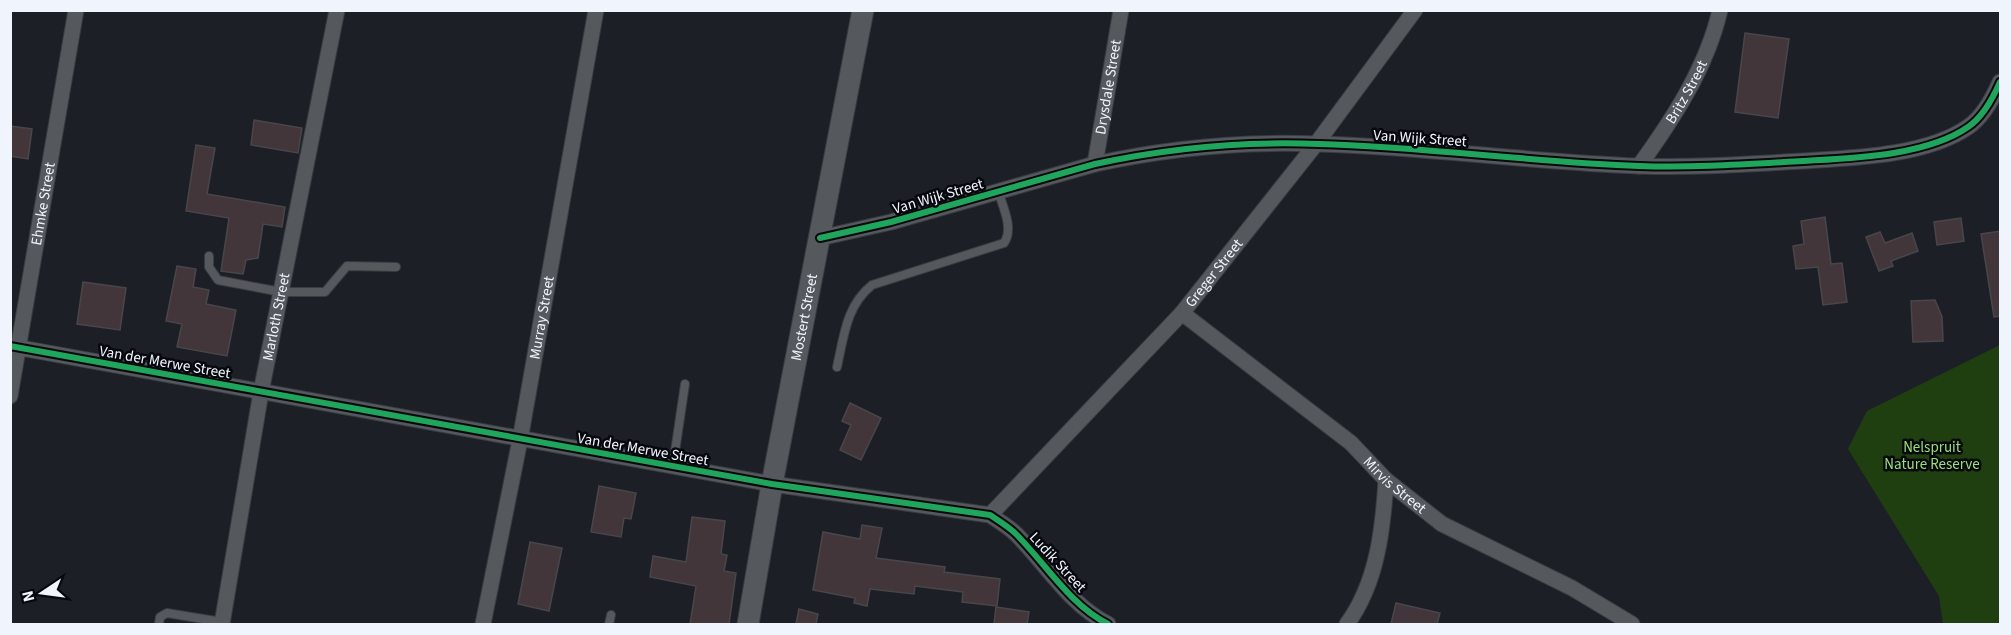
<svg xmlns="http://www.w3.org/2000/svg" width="2011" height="635" font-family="'Source Sans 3',sans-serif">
<rect width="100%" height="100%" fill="#1c2026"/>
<polygon fill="#203f10" points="2000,345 2000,624 1943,624 1939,596 1848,449 1867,411"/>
<g fill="#43363b" stroke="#48464a" stroke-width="1.5">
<polygon points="1745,33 1789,39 1778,118 1735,112"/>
<polygon points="254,120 302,128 298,153 251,145"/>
<polygon points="10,126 32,129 28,159 10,156"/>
<polygon points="196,145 215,148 207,194 285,207 282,227 263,224 258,258 246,260 243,274 221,271 229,218 186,211"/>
<polygon points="1825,217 1831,264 1842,263 1847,302 1823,305 1818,267 1796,269 1793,246 1804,244 1801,221"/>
<polygon points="1961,218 1964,241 1937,245 1934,222"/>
<polygon points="2001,231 2001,316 1994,317 1981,234"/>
<polygon points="1880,232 1885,243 1912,233 1918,251 1891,261 1893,266 1879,271 1866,237"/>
<polygon points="177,266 196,269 193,287 209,290 206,304 236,310 227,356 177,347 182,324 166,321"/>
<polygon points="83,282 126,288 120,330 77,324"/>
<polygon points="1935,300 1942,317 1943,341 1913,342 1911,301"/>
<polygon points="850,403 881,418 861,460 840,450 851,425 842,421"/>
<polygon points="599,486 636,493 631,519 624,518 621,537 591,532"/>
<polygon points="692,517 725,521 721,554 727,555 724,571 736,573 729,624 690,624 696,586 650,577 653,556 686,562"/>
<polygon points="862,525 882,528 876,558 945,567 944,572 1000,579 997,606 962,602 963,592 915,586 914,594 870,589 867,606 854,603 855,598 813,590 823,532 860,539"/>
<polygon points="530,542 562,548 549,611 518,604"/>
<polygon points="1396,603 1440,613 1437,624 1391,624"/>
<polygon points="996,607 1029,612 1027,624 994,624"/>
<polygon points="799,609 818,614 816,624 796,624"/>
</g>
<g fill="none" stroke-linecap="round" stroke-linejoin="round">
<defs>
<g id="lane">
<polyline points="209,256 209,267 218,280 281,292 325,292 347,266 396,267"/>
<path d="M837,367c7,-31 9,-61 35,-82l132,-42c10,-14 -1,-36 -6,-52"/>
<polyline points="673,465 685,384"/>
<polyline points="159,624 160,617 167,613 222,622"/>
<polyline points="609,624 611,615"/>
</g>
<g id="street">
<path id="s1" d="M1095,164l26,-154"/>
<path id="s2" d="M1639,166c34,-47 68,-99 81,-156"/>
<path d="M820,238l71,-16 204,-58c73,-16 149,-23 224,-20 107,3 213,18 320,22 55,2 110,-2 164,-5 50,-3 123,-5 165,-34 15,-10 25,-29 32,-45"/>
<path id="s3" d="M1182,313l169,130 35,37 56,44 130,64 60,36"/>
<path d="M10,346l762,138 218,31c9,6 19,12 26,19 30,30 54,71 92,90"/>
<path id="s4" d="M10,396l66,-386"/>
<path id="s5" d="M990,515l192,-202 134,-169 99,-134"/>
<path id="s6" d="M222,624l39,-232 76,-382"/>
<path id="s7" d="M483,624l37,-184 76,-430"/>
<path d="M1347,624c30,-41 36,-94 39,-144"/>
</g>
<g id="secondary">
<path id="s8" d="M748,624l24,-140 91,-474"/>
</g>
</defs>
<use href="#lane" stroke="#3a3c41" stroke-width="10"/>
<use href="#street" stroke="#3a3c41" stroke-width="17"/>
<use href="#secondary" stroke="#3a3c41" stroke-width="23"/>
<use href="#lane" stroke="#55595e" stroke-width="8"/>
<use href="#street" stroke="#55595e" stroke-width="15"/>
<use href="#secondary" stroke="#55595e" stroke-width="21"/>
<defs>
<g id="cycleway">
<path d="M820,238l71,-16 204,-58c73,-16 149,-23 224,-20 107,3 213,18 320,22 55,2 110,-2 164,-5 50,-3 123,-5 165,-34 15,-10 25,-29 32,-45"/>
<path d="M10,346l762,138 218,31c9,6 19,12 26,19 30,30 54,71 92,90"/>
</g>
</defs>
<use href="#cycleway" stroke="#06080d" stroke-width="10"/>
<use href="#cycleway" stroke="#20a55d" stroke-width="6"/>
</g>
<g text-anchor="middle" stroke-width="5" stroke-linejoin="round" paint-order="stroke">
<g font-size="15" fill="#f0f4fd" stroke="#06080d">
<text dy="5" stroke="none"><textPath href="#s1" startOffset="78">Drysdale Street</textPath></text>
<text dy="5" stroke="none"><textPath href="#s2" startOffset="88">Britz Street</textPath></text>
<text transform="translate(1420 138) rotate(4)" y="5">Van Wijk Street</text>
<text transform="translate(938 196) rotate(-16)" y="5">Van Wijk Street</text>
<text dy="5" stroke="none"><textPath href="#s4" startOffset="195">Ehmke Street</textPath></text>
<text dy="5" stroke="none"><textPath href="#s5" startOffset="330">Greger Street</textPath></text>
<text dy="5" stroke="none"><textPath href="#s6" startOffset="312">Marloth Street</textPath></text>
<text dy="5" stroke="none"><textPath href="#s8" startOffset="312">Mostert Street</textPath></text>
<text dy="5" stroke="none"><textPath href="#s7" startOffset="312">Murray Street</textPath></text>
<text transform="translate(165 362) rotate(10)" y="5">Van der Merwe Street</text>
<text transform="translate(643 449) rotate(10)" y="5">Van der Merwe Street</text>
<text dy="5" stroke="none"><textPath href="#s3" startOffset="274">Mirvis Street</textPath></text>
<text transform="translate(1058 562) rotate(47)" y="5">Ludik Street</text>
</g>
<g font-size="15" fill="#9bdf7a" stroke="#06080d">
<text x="1932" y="452">Nelspruit<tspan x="1932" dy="17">Nature Reserve</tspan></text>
</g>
</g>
<rect width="2011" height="635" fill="none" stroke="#f0f4fd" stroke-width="24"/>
<g transform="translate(42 593) rotate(257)" stroke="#06080d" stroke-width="4.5" paint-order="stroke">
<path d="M0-4.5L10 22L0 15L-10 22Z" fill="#f0f4fd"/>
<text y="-9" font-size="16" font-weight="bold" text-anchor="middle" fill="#f0f4fd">N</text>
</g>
</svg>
